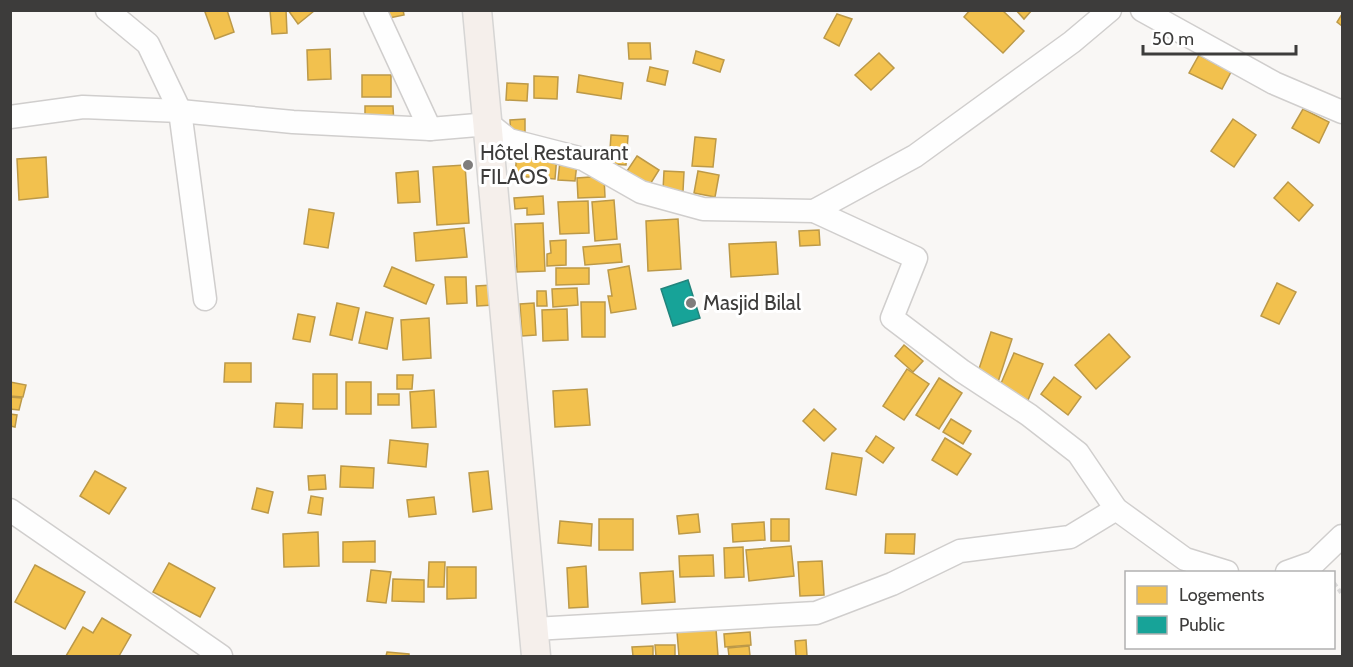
<svg xmlns="http://www.w3.org/2000/svg" width="1353" height="667" font-family="Cabin,sans-serif">
<rect width="100%" height="100%" fill="#f9f7f5"/>
<g fill="#f2c14e" stroke="#bc9948" stroke-width="1.5">
<polygon points="208,10 227,10 234,32 215,39 205,12"/>
<polygon points="270,10 286,10 287,33 272,34"/>
<polygon points="288,10 313,10 314,11 298,24"/>
<polygon points="383,10 403,10 404,15 384,19"/>
<polygon points="970,10 1002,10 1024,31 1003,53 964,17"/>
<polygon points="1016,10 1032,10 1024,19"/>
<polygon points="837,14 852,19 839,46 824,38"/>
<polygon points="1342,14 1342,26 1337,22"/>
<polygon points="628,43 650,43 651,59 629,59"/>
<polygon points="330,49 331,79 308,80 307,50"/>
<polygon points="696,51 724,60 720,72 693,63"/>
<polygon points="879,53 894,68 871,90 855,75"/>
<polygon points="1199,55 1231,72 1222,89 1189,73"/>
<polygon points="650,67 668,71 665,85 647,81"/>
<rect x="362" y="75" width="29" height="22"/>
<polygon points="579,75 623,83 621,99 577,92"/>
<polygon points="534,76 558,77 557,99 534,98"/>
<polygon points="507,83 528,84 527,101 506,100"/>
<polygon points="365,106 393,106 394,125 365,125"/>
<polygon points="1303,109 1329,122 1319,143 1292,128"/>
<polygon points="525,119 525,135 511,136 510,120"/>
<polygon points="1233,119 1256,135 1234,167 1211,151"/>
<polygon points="611,135 628,136 626,165 609,164"/>
<polygon points="695,137 716,139 713,167 692,166"/>
<polygon points="517,152 557,155 555,179 515,176"/>
<polygon points="637,156 659,170 649,186 627,171"/>
<polygon points="46,157 48,197 19,200 17,159"/>
<polygon points="560,161 577,163 575,181 558,180"/>
<polygon points="465,165 469,223 437,225 433,167"/>
<polygon points="418,171 420,202 398,203 396,173"/>
<polygon points="664,171 684,172 683,191 663,190"/>
<polygon points="698,171 719,175 715,197 694,193"/>
<polygon points="604,176 605,197 578,198 577,178"/>
<polygon points="1288,182 1313,205 1299,221 1274,198"/>
<polygon points="543,196 544,214 527,215 527,208 515,209 514,198"/>
<polygon points="614,200 617,239 595,241 592,202"/>
<polygon points="588,201 589,233 560,234 558,202"/>
<polygon points="309,209 334,213 328,248 304,244"/>
<polygon points="678,219 681,269 648,271 646,221"/>
<polygon points="543,223 545,271 517,272 515,224"/>
<polygon points="464,228 467,257 416,261 414,233"/>
<polygon points="819,230 820,245 800,246 799,231"/>
<polygon points="566,240 566,265 547,266 547,254 551,253 550,241"/>
<polygon points="776,242 778,274 731,277 729,244"/>
<polygon points="620,244 622,262 585,265 583,247"/>
<polygon points="629,266 636,309 611,313 608,296 612,296 608,270"/>
<polygon points="392,267 434,285 426,304 384,286"/>
<polygon points="556,268 589,268 589,284 556,285"/>
<polygon points="445,277 466,277 467,303 447,304"/>
<polygon points="1277,283 1296,292 1279,324 1261,316"/>
<polygon points="493,285 494,305 477,306 476,286"/>
<polygon points="577,288 578,305 553,307 552,289"/>
<polygon points="537,291 546,291 547,306 537,306"/>
<polygon points="581,302 605,302 605,337 582,337"/>
<polygon points="337,303 359,308 352,340 330,335"/>
<polygon points="534,303 536,335 522,336 520,304"/>
<polygon points="567,309 568,340 543,341 542,310"/>
<polygon points="366,312 393,318 387,349 359,343"/>
<polygon points="298,314 315,317 310,342 293,339"/>
<polygon points="429,318 431,358 403,360 401,320"/>
<polygon points="991,332 1012,339 998,382 977,375"/>
<polygon points="1109,334 1130,357 1096,389 1075,365"/>
<polygon points="904,345 923,361 913,372 895,356"/>
<polygon points="1014,353 1043,364 1028,400 999,388"/>
<polygon points="225,363 251,363 251,382 224,382"/>
<polygon points="907,369 929,384 904,420 883,406"/>
<rect x="313" y="374" width="24" height="35"/>
<polygon points="397,375 413,375 412,389 397,389"/>
<polygon points="1054,377 1081,397 1068,415 1041,394"/>
<polygon points="939,378 962,393 939,429 916,415"/>
<polygon points="10,382 26,385 23,397 10,396"/>
<rect x="346" y="382" width="25" height="32"/>
<polygon points="587,389 590,425 555,427 553,391"/>
<polygon points="434,390 436,427 412,428 410,392"/>
<rect x="378" y="394" width="21" height="11"/>
<polygon points="10,397 22,398 19,410 10,409"/>
<polygon points="276,403 303,404 302,428 274,427"/>
<polygon points="814,409 836,429 824,441 803,421"/>
<polygon points="10,414 17,415 15,427 10,426"/>
<polygon points="951,419 971,431 963,444 943,432"/>
<polygon points="876,436 894,448 883,463 866,451"/>
<polygon points="945,438 971,454 957,475 932,460"/>
<polygon points="390,440 428,444 426,467 388,463"/>
<polygon points="832,453 862,458 856,495 826,489"/>
<polygon points="341,466 374,468 373,488 340,487"/>
<polygon points="95,471 126,488 109,514 80,496"/>
<polygon points="488,471 492,509 473,512 469,473"/>
<polygon points="325,475 326,489 309,490 308,476"/>
<polygon points="257,488 273,492 268,513 252,509"/>
<polygon points="311,496 323,498 321,515 308,513"/>
<polygon points="434,497 436,514 409,517 407,500"/>
<polygon points="698,514 700,532 679,534 677,516"/>
<rect x="599" y="519" width="34" height="31"/>
<rect x="771" y="519" width="18" height="22"/>
<polygon points="560,521 592,524 591,546 558,543"/>
<polygon points="764,522 765,540 733,542 732,524"/>
<polygon points="318,532 319,566 284,567 283,534"/>
<polygon points="886,534 915,534 914,554 885,553"/>
<polygon points="375,541 375,562 343,562 343,542"/>
<polygon points="791,546 794,576 749,581 746,550"/>
<polygon points="743,547 744,577 725,578 724,548"/>
<polygon points="713,555 714,576 680,577 679,556"/>
<polygon points="822,561 824,595 800,596 798,562"/>
<polygon points="429,562 445,562 444,587 428,587"/>
<polygon points="169,563 215,588 200,617 153,592"/>
<polygon points="35,565 85,592 65,629 15,602"/>
<polygon points="586,566 588,607 569,608 567,568"/>
<polygon points="447,567 476,567 476,598 447,599"/>
<polygon points="371,570 391,572 386,603 367,601"/>
<polygon points="673,571 675,602 642,604 640,573"/>
<polygon points="393,579 424,580 424,602 392,601"/>
<polygon points="102,618 131,635 119,656 66,656 83,627 93,633"/>
<polygon points="716,629 718,656 679,656 677,632"/>
<polygon points="750,632 751,645 725,647 724,634"/>
<polygon points="806,640 807,656 796,656 795,641"/>
<polygon points="655,645 675,645 675,656 656,656"/>
<polygon points="653,646 653,656 633,656 632,647"/>
<polygon points="749,646 750,656 729,656 728,648"/>
<polygon points="387,652 409,654 409,656 386,656"/>
</g>
<polygon fill="#17a398" stroke="#22847c" stroke-width="1.5" points="688,280 700,318 673,326 661,289"/>
<g fill="none" stroke-linecap="round" stroke-linejoin="round">
<defs>
<g id="minor">
<polyline points="107,10 148,44 180,111 205,299"/>
<polyline points="375,10 430,129"/>
<polyline points="1142,10 1274,83 1342,112"/>
<polyline points="10,117 83,107 180,111 293,122 430,129 489,124 509,140 583,159 641,192 703,209 814,211 915,156 1072,42 1110,10"/>
<polyline points="814,211 916,258 892,318 962,371 1029,415 1078,453 1116,509 1185,559 1227,572"/>
<polyline points="10,510 221,656"/>
<polyline points="1287,572 1315,562 1342,536"/>
<polyline points="534,629 816,613 892,584 960,551 1070,537 1116,509"/>
</g>
<polyline id="major" points="477,10 536,656"/>
</defs>
<use href="#minor" stroke="#d0cecd" stroke-width="25"/>
<use href="#major" stroke="#d6d5d4" stroke-width="31"/>
<polyline stroke="#dad9d9" stroke-width="4" stroke-dasharray="4.5 3" stroke-linecap="butt" points="1334,583 1342,594"/>
<use href="#minor" stroke="#fefefe" stroke-width="22"/>
<use href="#major" stroke="#f5efeb" stroke-width="28"/>
</g>
<g fill="#7f7d7c" stroke="#fff" stroke-width="2">
<circle cx="468" cy="165" r="6"/>
<circle cx="691" cy="303" r="6"/>
</g>
<g text-anchor="middle" stroke-width="6" stroke-linejoin="round" paint-order="stroke">
<g font-size="21" fill="#3d3c3b" stroke="#fff" text-anchor="start">
<text x="480" y="160">Hôtel Restaurant<tspan x="480" dy="24">FILAOS</tspan></text>
<text x="703" y="310">Masjid Bilal</text>
</g>
</g>
<rect width="1353" height="667" fill="none" stroke="#3d3c3b" stroke-width="24"/>
<rect x="1125" y="571" width="210" height="78" fill="#ffffff" stroke="#b1b1b1" stroke-width="1.5"/>
<rect x="1137" y="586" width="30" height="18" fill="#f2c14e" stroke="#b1b1b1" stroke-width="1.5"/>
<text x="1179" y="601" font-size="18" fill="#3d3c3b">Logements</text>
<rect x="1137" y="616" width="30" height="18" fill="#17a398" stroke="#b1b1b1" stroke-width="1.5"/>
<text x="1179" y="631" font-size="18" fill="#3d3c3b">Public</text>
<path d="M1143 45v9h153v-9" fill="none" stroke="#3d3c3b" stroke-width="3"/>
<text x="1152" y="45" font-size="18" fill="#3d3c3b" stroke="#ffffff" stroke-width="4.5" paint-order="stroke">50 m</text>
</svg>
